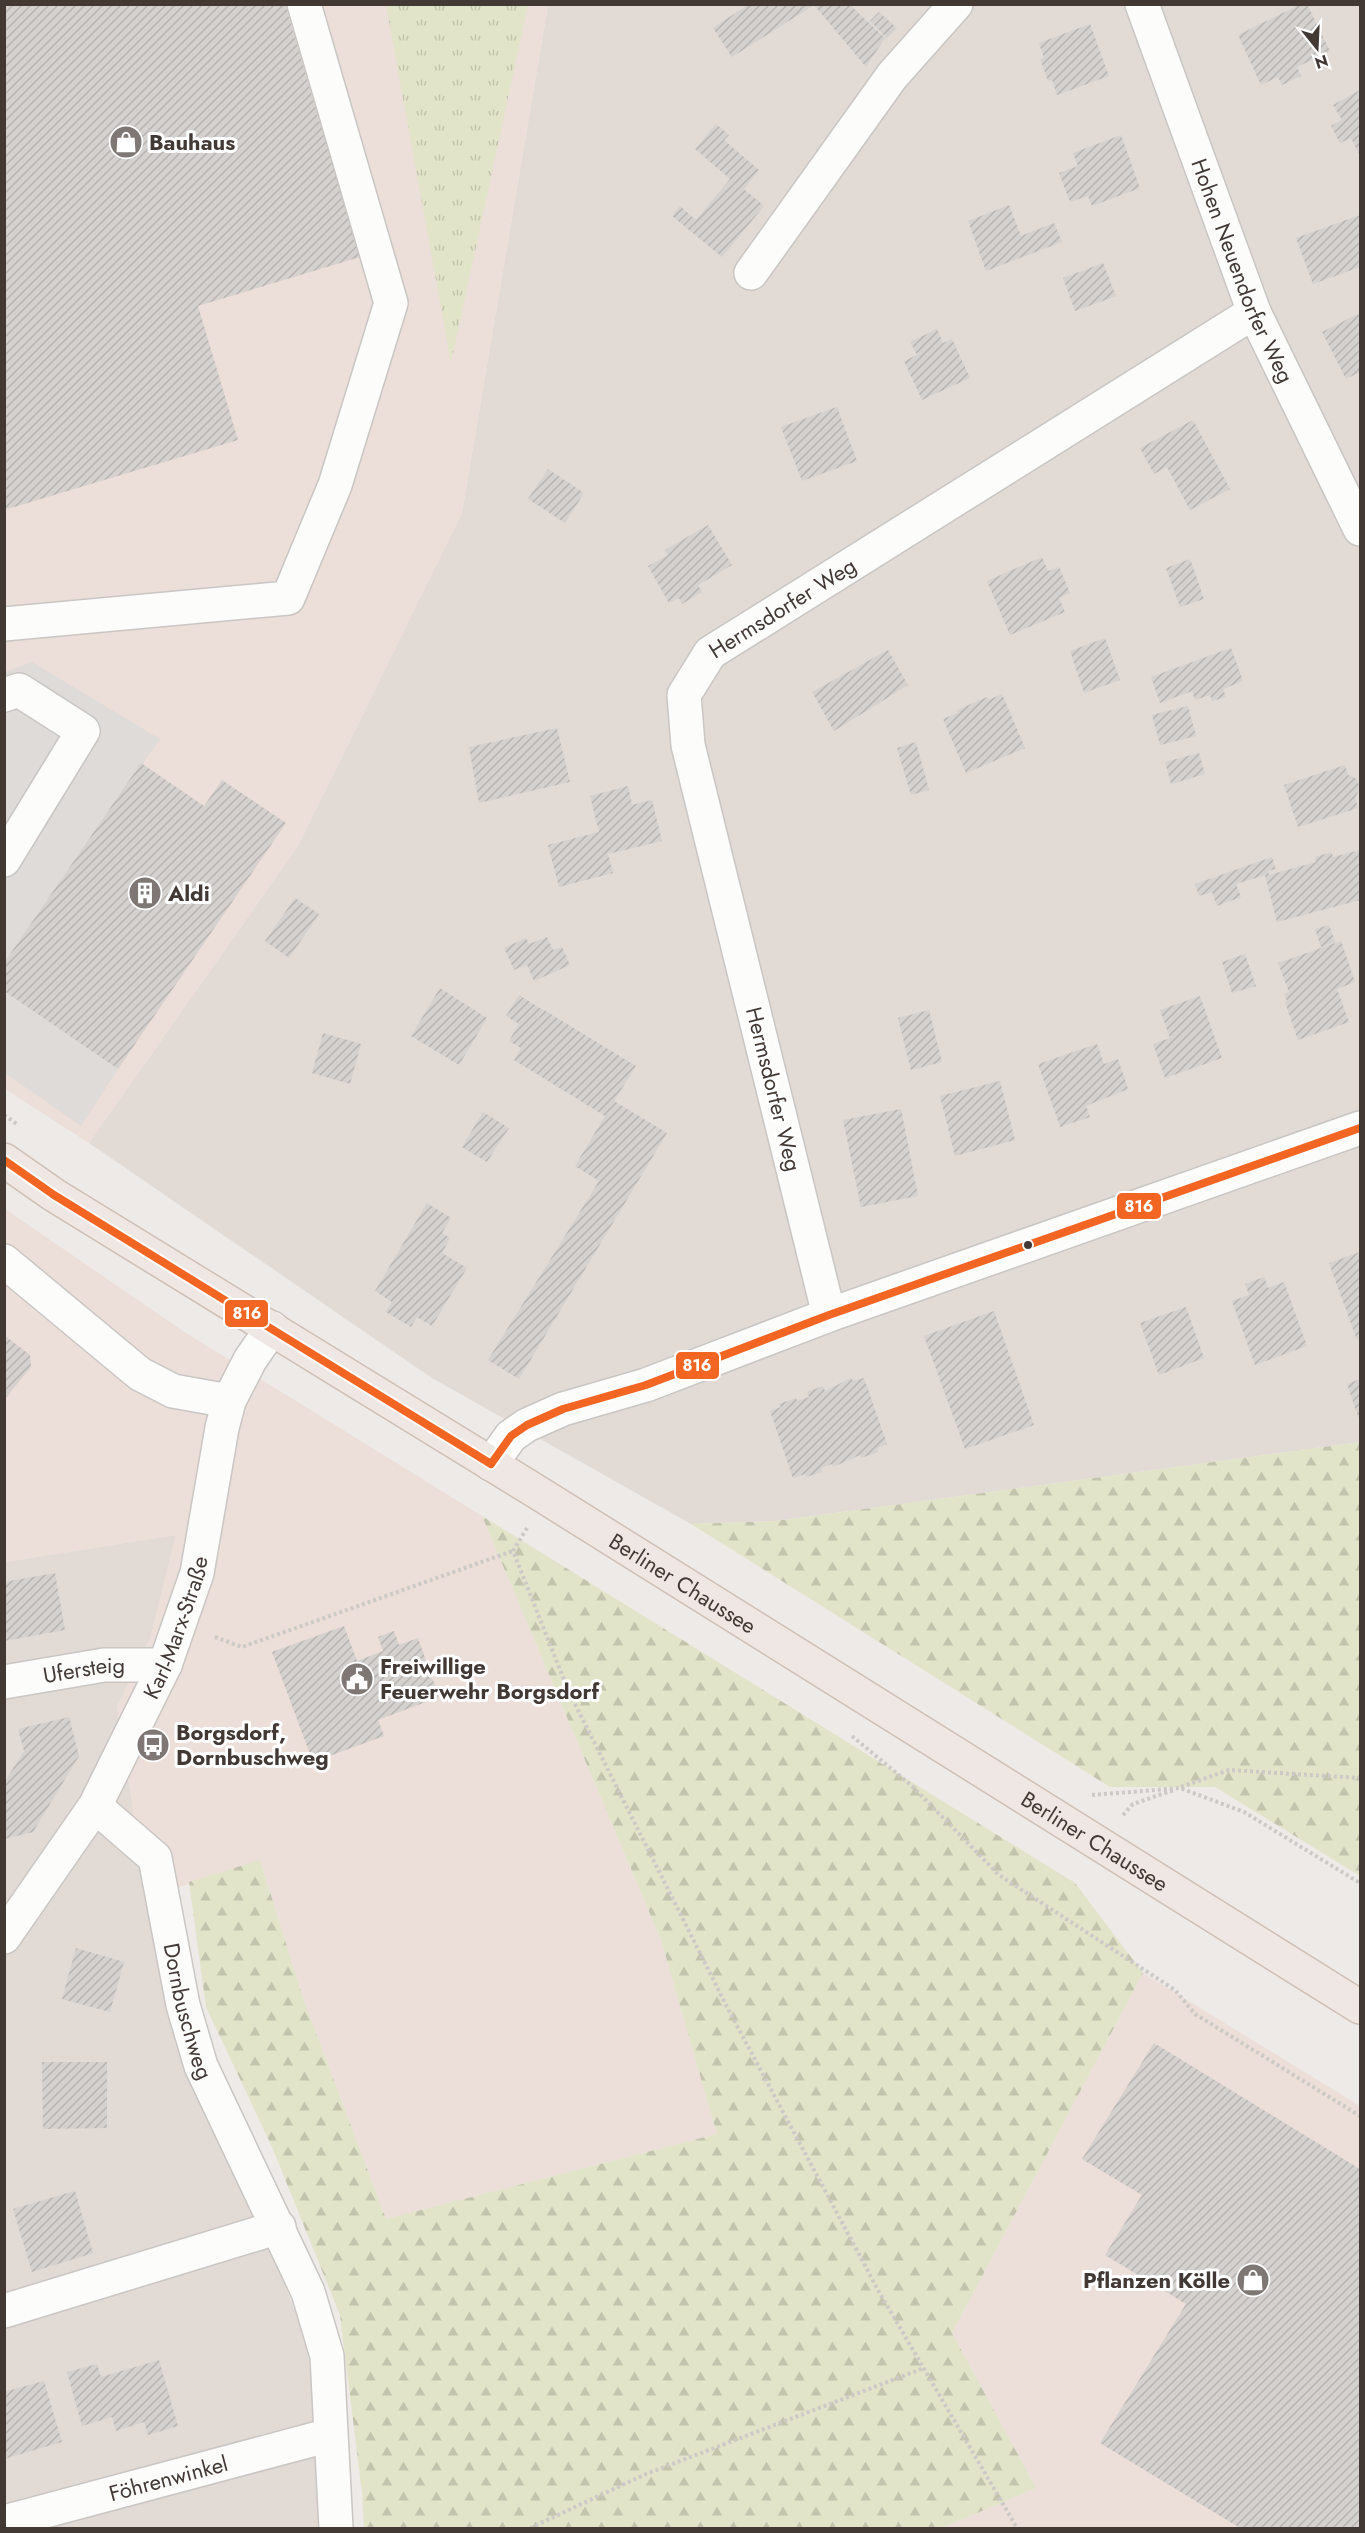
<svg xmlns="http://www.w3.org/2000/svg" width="1365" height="2533" font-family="Jost,sans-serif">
<defs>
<pattern id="grass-tufts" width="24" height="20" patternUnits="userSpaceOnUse" patternTransform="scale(1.5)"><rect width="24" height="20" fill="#e2e4c9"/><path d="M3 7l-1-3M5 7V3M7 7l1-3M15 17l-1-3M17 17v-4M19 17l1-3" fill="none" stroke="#c3c4ad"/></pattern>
<pattern id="forest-firs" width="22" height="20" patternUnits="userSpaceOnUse" patternTransform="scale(1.5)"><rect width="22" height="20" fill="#e2e4c9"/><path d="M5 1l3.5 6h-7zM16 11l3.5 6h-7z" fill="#c3c4ad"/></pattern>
<pattern id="building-hatch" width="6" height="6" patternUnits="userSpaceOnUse" patternTransform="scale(1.5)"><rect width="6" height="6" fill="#d5d1ce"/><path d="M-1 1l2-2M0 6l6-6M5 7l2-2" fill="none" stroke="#b8b4b2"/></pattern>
</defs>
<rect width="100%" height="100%" fill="#edeae7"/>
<g fill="#e1dad5">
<polygon points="548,5 1360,5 1360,1442 775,1521 691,1524 432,1378 89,1143 298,846 462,513"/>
<polygon points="176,1535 151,1636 117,1707 147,1898 182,2064 261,2221 307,2343 325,2528 5,2528 5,1562"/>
</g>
<g fill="#ecded8">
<polygon points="4,5 548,5 462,513 298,846 89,1143 5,1089"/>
<polygon points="5,1209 186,1333 482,1516 661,1940 717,2134 386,2219 303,1998 260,1860 147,1898 117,1707 151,1636 176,1535 5,1562"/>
<polygon points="1143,1973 1360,2106 1360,2528 942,2528 1036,2488 952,2333"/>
</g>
<polygon fill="url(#grass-tufts)" points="386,5 528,5 451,363"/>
<g fill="url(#forest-firs)">
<polygon points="1360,1442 1360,1876 1215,1787 1110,1787 691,1524 775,1521"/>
<polygon points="482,1516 1075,1883 1143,1973 952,2333 1036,2488 942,2528 364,2528 362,2493 340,2315 272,2147 206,2007 189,1882 260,1860 303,1998 386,2219 717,2134 661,1940"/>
</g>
<g fill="#dedbd8">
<polygon points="32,662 160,739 5,963 5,672"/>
<polygon points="4,991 118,1069 81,1126 5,1073"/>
</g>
<g fill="url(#building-hatch)">
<polygon points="4,4 285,4 360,257 198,306 238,440 4,510"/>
<polygon points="749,4 849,4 885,38 866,67 814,5 732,57 713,28"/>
<polygon points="1301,4 1307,4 1330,51 1297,67 1301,76 1282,85 1278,77 1261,85 1238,35"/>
<polygon points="879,12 897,28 887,38 870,21"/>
<polygon points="1090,24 1109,76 1057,95 1052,80 1048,81 1040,59 1044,58 1039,43"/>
<polygon points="1360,90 1360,156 1351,138 1340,143 1331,126 1342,120 1333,105"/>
<polygon points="716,124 729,135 724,140 759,170 744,189 764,206 722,257 672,216 680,206 696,220 730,179 695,149"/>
<polygon points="1121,135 1140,188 1092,206 1088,196 1070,202 1059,173 1078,166 1073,153"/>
<polygon points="1009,205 1021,236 1054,223 1062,242 986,271 968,221"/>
<polygon points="1360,215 1360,267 1313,284 1296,238"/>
<polygon points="1103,263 1116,296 1075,311 1063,278"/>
<polygon points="1360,313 1360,372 1346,379 1322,332"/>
<polygon points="937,329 943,343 952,339 970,378 922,400 904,361 917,355 910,342"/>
<polygon points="837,407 857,461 802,481 781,427"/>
<polygon points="1193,420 1230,489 1190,510 1167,467 1154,474 1140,448"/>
<polygon points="548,469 584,493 565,523 528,499"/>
<polygon points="708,525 732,565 698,585 702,592 682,604 679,598 669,603 648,566 668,555 665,550"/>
<polygon points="1042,557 1048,571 1059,567 1070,593 1059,598 1065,612 1010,635 987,581"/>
<polygon points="1190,559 1204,599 1180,607 1166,568"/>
<polygon points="1105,638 1120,680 1084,693 1070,651"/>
<polygon points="1231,648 1243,681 1223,689 1226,697 1212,701 1210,695 1195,700 1192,691 1160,703 1151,677"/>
<polygon points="888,650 908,685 834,731 812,692"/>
<polygon points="1002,694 1025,748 966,773 943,719 958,713 957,710 987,697 988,700"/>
<polygon points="1188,706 1196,736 1160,745 1152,715"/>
<polygon points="557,728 570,782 479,803 469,747"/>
<polygon points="916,742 929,790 911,795 897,748"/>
<polygon points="1199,753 1205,774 1171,784 1165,762"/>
<polygon points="141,763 204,806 222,780 286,823 118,1069 4,991 4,963"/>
<polygon points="1345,765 1348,775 1357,779 1360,789 1355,798 1358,808 1298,827 1284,785"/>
<polygon points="628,786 632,805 652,800 662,841 608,854 613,873 559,887 548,845 599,832 590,796"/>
<polygon points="1360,850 1360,900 1277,922 1265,875 1236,884 1241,897 1217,906 1212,892 1199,896 1195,884 1272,857 1276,869 1268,871 1269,875 1316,862 1315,857 1331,852 1333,857"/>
<polygon points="295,898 319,914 289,958 265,941"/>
<polygon points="1329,925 1335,942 1321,947 1315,929"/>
<polygon points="547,937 553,950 562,947 570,965 534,981 527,965 514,970 504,948 526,938 529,944"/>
<polygon points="1341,941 1355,982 1337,989 1349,1022 1298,1040 1285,1002 1287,1001 1284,994 1289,992 1278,963"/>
<polygon points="1245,954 1256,986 1232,993 1222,962"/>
<polygon points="440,988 487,1018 459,1065 411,1036"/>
<polygon points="519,995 543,1010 535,1024 544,1010 636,1066 614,1101 667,1133 519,1379 488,1360 599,1181 575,1166 605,1116 514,1060 521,1048 509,1041 519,1024 506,1016"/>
<polygon points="1200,996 1222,1058 1165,1078 1153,1044 1170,1038 1160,1010"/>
<polygon points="929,1010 942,1062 911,1070 898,1018"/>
<polygon points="323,1033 361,1044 350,1084 312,1073"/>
<polygon points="1097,1044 1104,1064 1118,1059 1128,1089 1086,1106 1090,1117 1060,1127 1038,1064"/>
<polygon points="1000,1081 1015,1140 955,1156 940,1096"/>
<polygon points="901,1109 918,1196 861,1207 843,1120"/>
<polygon points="483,1112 509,1128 487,1162 462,1147"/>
<polygon points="427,1203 451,1218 442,1233 450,1238 442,1253 467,1268 432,1326 417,1317 411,1327 386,1312 392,1302 375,1291"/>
<polygon points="1360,1252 1360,1339 1357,1340 1329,1263"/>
<polygon points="1264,1277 1268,1288 1284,1282 1307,1346 1255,1365 1232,1301 1249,1295 1245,1284"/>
<polygon points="1186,1307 1204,1358 1159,1375 1140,1323"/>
<polygon points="994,1311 1034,1425 965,1449 924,1336"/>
<polygon points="4,1335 30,1355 31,1367 4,1400"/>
<polygon points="851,1378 853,1381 864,1378 887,1444 877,1448 878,1452 861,1458 860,1455 833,1467 832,1464 821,1468 822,1472 806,1477 805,1474 793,1478 770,1411 781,1407 779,1404 796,1398 797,1401 809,1397 807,1392 823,1386 825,1391"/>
<polygon points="1360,1379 1360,1422 1347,1384"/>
<polygon points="55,1573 65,1630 4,1641 4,1582"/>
<polygon points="344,1626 357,1661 383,1651 378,1637 394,1631 399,1645 418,1638 439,1697 378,1720 384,1736 313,1762 272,1652"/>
<polygon points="69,1717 79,1756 33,1832 4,1839 4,1783 24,1751 18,1729"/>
<polygon points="76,1948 124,1962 110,2012 62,1999"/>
<polygon points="1154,2043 1360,2169 1360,2528 1240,2528 1100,2443 1186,2304 1105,2255 1142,2195 1082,2159"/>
<polygon points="42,2062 107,2062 107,2128 43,2129"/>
<polygon points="75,2191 93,2253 32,2272 13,2209"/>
<polygon points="159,2360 178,2426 148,2435 144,2422 116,2431 112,2417 82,2426 67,2372 97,2364 101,2377"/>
<polygon points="44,2381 62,2442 4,2459 4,2392"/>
</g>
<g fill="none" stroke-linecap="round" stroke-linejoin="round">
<defs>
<g id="minor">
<path id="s1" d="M1142,4l112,308 106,217"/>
<polyline points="751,273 892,76 956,4"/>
<polyline points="4,624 288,598 335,485 391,303 304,4"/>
<polyline points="4,695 19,690 83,731 4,860"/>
<polyline points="4,1261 140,1374 173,1391 229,1401"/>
<path id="s2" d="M829,1315l-141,-570 -4,-50 26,-42 544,-341"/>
<polyline points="491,1464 511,1436 527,1425 563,1409 646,1385 829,1315 1360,1128"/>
<path id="s3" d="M4,1682l100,-17h61"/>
<path id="s4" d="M95,1806l60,52 28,147 18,61 107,226 19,64 9,172"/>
<path id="s5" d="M4,1937l91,-131 70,-141 32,-92 25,-145 7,-27 21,-41 22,-32"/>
<polyline points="4,2311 279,2227"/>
<path id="s6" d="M4,2522l326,-87"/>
</g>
<g id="major">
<path id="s7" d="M4,1160l50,35 491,302 815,510"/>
</g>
</defs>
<use href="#minor" stroke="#c9c6c3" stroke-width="36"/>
<use href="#major" stroke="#cec0b7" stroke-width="36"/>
<g stroke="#ccc9c6" stroke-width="4" stroke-dasharray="3 3" stroke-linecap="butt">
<polyline points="4,1115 17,1124"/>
<polyline points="527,1528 513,1551 568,1690 727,2007 878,2290 1017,2528"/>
<polyline points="215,1637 242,1647 513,1551"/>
<polyline points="852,1736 912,1786 999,1875 1175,1990 1195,2014 1360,2116"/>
<polyline points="1181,1787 1229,1770 1360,1778"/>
<polyline points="1092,1795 1180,1788 1244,1812 1360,1883"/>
<polyline points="1123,1815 1133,1804 1174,1790"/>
<polyline points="530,2528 646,2474 924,2368"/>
</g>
<use href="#minor" stroke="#fcfcfb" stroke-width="33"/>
<use href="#major" stroke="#efe7e3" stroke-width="33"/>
<defs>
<g id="bus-1">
<polyline points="4,1160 54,1195 491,1464"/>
<polyline points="491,1464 511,1436 527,1425 563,1409 646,1385 829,1315 1360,1128"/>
</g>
</defs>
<use href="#bus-1" stroke="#fff" stroke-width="12"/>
<use href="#bus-1" stroke="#f26522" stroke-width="8"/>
</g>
<defs>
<symbol id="shop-disc" viewBox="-11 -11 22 22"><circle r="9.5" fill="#7e7773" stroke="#fff"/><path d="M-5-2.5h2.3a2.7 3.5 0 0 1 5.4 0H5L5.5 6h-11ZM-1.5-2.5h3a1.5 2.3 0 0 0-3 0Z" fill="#fff"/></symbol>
<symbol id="building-disc" viewBox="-11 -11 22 22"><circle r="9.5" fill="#7e7773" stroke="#fff"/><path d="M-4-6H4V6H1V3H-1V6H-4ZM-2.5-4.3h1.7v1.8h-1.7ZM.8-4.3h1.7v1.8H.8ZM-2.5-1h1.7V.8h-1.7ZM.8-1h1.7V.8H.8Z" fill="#fff"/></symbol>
<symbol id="civic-disc" viewBox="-11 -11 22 22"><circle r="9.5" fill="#7e7773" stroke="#fff"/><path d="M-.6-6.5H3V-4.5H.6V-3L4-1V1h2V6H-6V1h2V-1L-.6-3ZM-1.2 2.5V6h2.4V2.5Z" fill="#fff"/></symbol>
<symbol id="bus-disc" viewBox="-11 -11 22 22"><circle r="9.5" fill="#7e7773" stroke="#fff"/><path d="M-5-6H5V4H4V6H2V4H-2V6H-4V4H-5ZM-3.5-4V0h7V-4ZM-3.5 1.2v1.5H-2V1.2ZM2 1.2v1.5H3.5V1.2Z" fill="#fff"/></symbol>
</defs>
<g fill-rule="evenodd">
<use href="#shop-disc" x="107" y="123" width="38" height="38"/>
<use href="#building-disc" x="126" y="874" width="38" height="38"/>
<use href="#civic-disc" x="338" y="1660" width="38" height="38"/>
<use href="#bus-disc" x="134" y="1726" width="38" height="38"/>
<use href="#shop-disc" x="1234" y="2261" width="38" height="38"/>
</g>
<circle fill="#423935" stroke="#fff" stroke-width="2" cx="1028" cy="1245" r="5"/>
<g text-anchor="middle" stroke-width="6" stroke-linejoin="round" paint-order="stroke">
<g font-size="22" font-weight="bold" fill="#423935" stroke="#fff" text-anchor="start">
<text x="149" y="150">Bauhaus</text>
<text x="168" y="901">Aldi</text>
<text x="380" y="1674">Freiwillige<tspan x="380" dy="25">Feuerwehr Borgsdorf</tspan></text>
<text x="176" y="1740">Borgsdorf,<tspan x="176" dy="25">Dornbuschweg</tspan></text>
<text x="1230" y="2288" text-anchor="end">Pflanzen Kölle</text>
</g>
<g font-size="22" fill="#423935" stroke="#fff">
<text dy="8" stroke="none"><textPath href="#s1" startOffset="285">Hohen Neuendorfer Weg</textPath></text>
<text dy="8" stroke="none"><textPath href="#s2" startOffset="772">Hermsdorfer Weg</textPath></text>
<text transform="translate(774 1089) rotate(76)" y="8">Hermsdorfer Weg</text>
<text dy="8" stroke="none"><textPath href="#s7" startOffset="800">Berliner Chaussee</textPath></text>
<text dy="8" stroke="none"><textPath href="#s5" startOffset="356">Karl-Marx-Straße</textPath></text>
<text dy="8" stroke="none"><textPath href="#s3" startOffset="81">Ufersteig</textPath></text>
<text dy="8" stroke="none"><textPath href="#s7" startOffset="1286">Berliner Chaussee</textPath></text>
<text dy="8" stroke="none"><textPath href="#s4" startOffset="236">Dornbuschweg</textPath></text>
<text dy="8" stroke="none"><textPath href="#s6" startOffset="170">Föhrenwinkel</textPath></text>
</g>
</g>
<g stroke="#fff" stroke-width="2">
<rect x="1116" y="1192" width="46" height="28" rx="6" fill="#f26522"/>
<rect x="224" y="1299" width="45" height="29" rx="6" fill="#f26522"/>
<rect x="675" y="1351" width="45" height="29" rx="6" fill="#f26522"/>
</g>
<g font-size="16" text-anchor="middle" font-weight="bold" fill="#fff">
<text x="1139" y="1212">816</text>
<text x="247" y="1319">816</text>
<text x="697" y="1371">816</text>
</g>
<rect width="1365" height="2533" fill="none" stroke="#423935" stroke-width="12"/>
<g transform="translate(1317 48) rotate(162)" stroke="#ffffff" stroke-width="4.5" paint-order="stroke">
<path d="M0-4.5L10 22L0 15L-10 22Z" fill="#423935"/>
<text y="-9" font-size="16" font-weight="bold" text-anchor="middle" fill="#423935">N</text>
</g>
</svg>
